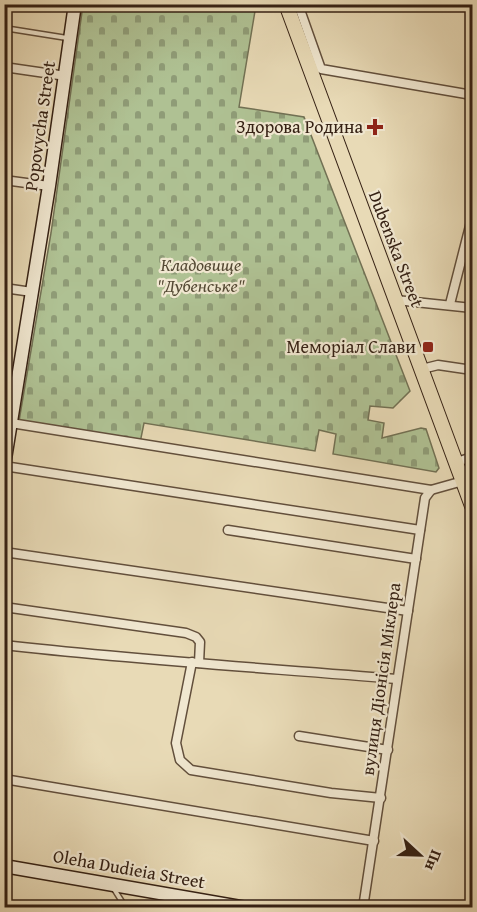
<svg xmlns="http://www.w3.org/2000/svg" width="477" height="912" font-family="'Gentium Book Plus',serif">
<defs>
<pattern id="cemetery-stones" width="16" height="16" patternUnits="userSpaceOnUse" patternTransform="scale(1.5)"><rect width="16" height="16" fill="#afc193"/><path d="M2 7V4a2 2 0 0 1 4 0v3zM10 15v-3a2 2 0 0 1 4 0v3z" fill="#8f9c77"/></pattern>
</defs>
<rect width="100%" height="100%" fill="#e8dab6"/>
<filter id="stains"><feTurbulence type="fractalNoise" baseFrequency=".00333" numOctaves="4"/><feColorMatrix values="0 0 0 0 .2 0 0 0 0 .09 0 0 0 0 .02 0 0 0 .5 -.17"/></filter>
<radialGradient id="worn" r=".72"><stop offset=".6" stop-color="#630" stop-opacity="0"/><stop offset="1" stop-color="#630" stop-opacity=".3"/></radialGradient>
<polygon fill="url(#cemetery-stones)" stroke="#727154" stroke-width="1.5" points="83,5 256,5 239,107 304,117 410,391 393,408 370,406 368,420 384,423 382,438 421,428 426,429 439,468 436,472 333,454 336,434 319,430 315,451 144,423 140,443 19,421 51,233"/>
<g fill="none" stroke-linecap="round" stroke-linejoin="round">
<defs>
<g id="lane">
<polyline points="4,28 67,38"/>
<polyline points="114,889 126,908"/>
<polyline points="167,908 174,899"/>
</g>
<g id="street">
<polyline points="298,4 321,69 472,95"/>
<polyline points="454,4 472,7"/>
<polyline points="4,67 66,76"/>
<polyline points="4,180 49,186"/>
<polyline points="4,288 32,292"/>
<polyline points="396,300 472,308"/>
<polyline points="450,304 472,218"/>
<polyline points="422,369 438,365 472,370"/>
<polyline points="11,423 431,490"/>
<polyline points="457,462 472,457"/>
<polyline points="4,466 420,530"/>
<polyline points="228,530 416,559"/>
<polyline points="4,552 408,611"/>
<polyline points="4,607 186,633 196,637 200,642 199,663"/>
<path d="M4,645c131,15 262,23 393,34"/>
<polyline points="192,662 176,743 180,760 191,770 331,793 381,798"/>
<polyline points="299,736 388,750"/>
<polyline points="4,779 374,841"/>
<polyline points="363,908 425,498 431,490 463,481"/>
</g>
<g id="secondary">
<polyline points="4,465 49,186 75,4"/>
<polyline points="4,866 246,908"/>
</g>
<polyline id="primary" points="286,4 472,506"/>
</defs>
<use href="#lane" stroke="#624f3c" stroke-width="7"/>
<use href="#street" stroke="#624f3c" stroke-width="11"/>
<use href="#secondary" stroke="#352114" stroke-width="15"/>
<use href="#primary" stroke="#352114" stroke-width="16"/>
<use href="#lane" stroke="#f0e7d0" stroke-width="4"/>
<use href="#street" stroke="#f0e7d0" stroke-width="8"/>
<use href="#secondary" stroke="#f0e7d0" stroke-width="12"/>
<use href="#primary" stroke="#e8dab6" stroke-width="14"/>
</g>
<g fill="#8f2418" stroke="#f0e7d0" stroke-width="2">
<path d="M372 118h6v6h6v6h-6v6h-6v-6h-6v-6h6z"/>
<rect x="422" y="341" width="12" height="12" rx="3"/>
</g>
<g text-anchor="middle" stroke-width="4.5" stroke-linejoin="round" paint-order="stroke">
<g font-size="18" fill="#352114" stroke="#f0e7d0">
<text transform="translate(40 126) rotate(-82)" y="6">Popovycha Street</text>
<text transform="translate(396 249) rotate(69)" y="6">Dubenska Street</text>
<text transform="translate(381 679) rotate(-82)" y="6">вулиця Діонісія Міклера</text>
<text transform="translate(129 869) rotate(10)" y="6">Oleha Dudieia Street</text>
</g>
<g font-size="18" fill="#352114" stroke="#f0e7d0" text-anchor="end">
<text x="363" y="133">Здорова Родина</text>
<text x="416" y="353">Меморіал Слави</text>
</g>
<g font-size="18" font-style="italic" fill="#544934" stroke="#f0e7d0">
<text x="201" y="271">Кладовище<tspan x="201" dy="21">"Дубенське"</tspan></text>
</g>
</g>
<rect width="477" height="912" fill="none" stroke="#e8dab6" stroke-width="24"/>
<rect x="6" y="6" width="465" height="900" fill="none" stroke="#352114" stroke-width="3"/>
<rect x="12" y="12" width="453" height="888" fill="none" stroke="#352114" stroke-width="1.5"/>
<g transform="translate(420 855) rotate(112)" stroke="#f0e7d0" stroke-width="4.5" paint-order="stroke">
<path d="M0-4.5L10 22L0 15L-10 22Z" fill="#352114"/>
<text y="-9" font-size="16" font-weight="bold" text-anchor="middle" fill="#352114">Пн</text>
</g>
<rect width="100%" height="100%" filter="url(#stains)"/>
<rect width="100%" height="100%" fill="url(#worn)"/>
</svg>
